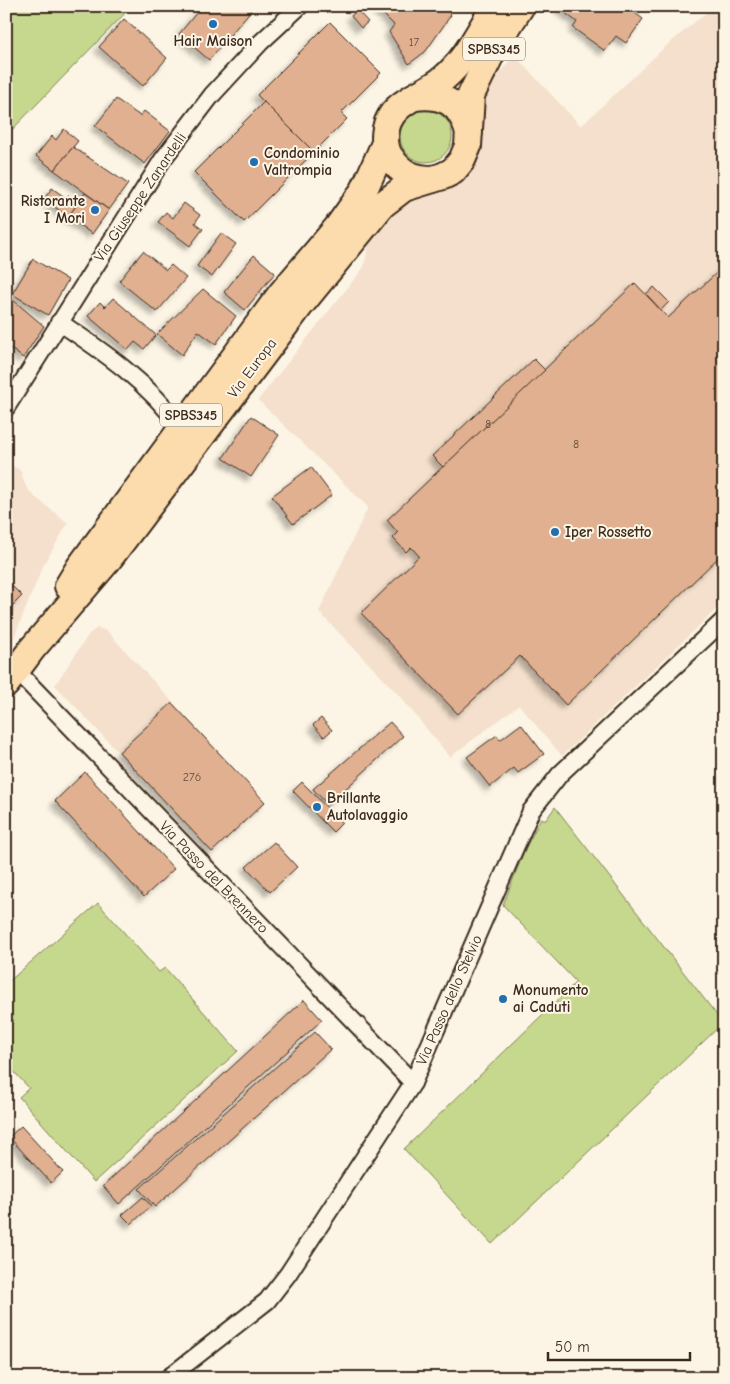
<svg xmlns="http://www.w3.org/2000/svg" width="730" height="1384" font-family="'Comic Neue',sans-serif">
<defs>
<filter id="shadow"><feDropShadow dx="-4.5" dy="4.5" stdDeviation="2.5" flood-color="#0004"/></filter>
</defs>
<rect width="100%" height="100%" fill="#fcf5e5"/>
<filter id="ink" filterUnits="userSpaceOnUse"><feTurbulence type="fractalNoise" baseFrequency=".02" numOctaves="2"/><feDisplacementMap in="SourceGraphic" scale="10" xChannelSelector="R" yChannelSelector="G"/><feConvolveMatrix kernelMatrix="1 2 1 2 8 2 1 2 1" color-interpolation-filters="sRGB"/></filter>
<g filter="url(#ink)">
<g fill="#f4e0cc">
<polygon points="714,6 724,6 724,602 562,756 519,705 450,757 396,692 319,612 368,507 258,400 364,267 369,242 414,194 445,181 479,99 514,55 581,126 665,47"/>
<polygon points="6,462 20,470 26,487 35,497 68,523 43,566 13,640 6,633"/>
<polygon points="97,628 107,631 265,802 212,852 55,685 89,634"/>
</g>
<g fill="#c6d88d" stroke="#808156">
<polygon points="6,6 132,6 6,136"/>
<circle cx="426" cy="136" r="26"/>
<polygon points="555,807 723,1023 492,1244 404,1149 576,982 503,905 525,849 541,818 546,820"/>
<polygon points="98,903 159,972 165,968 238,1051 94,1182 19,1097 29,1088 6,1063 6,984"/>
</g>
<g fill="#e0b091" stroke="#3b2a1e" filter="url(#shadow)">
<polygon points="202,6 253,8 209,60 179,34"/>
<polygon points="375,6 442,6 451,15 426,51 409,64 389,32 394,25"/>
<polygon points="563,6 626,6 643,19 626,43 616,36 605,51 573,28 577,22 560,9"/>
<polygon points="357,10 368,22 361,28 351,16"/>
<polygon points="124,19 167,58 143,86 99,47"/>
<polygon points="330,22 381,73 341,113 347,119 314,152 257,95"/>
<polygon points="116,99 140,116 144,111 170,131 145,164 95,126"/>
<polygon points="264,102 314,152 244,222 194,172"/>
<polygon points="64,129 78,141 54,170 36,156 52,136 56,140"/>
<polygon points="73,147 128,184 109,210 54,170"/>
<polygon points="52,188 66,198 68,195 79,202 68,217 44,199"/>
<polygon points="85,193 109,210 92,234 68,217"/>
<polygon points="184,203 200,215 195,223 203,229 190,246 158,222 166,212 173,218"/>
<polygon points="221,233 236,244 212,277 197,266"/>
<polygon points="143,251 166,270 171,265 186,278 157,312 119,281"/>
<polygon points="254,255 275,273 245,310 224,292"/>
<polygon points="33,259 68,280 48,315 12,294"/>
<polygon points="724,266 724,552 566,705 520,656 458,714 361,613 419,556 411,547 406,552 393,538 398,533 387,520 635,283 668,318"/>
<polygon points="654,287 669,302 661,310 646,294"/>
<polygon points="203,289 236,316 216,344 198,331 182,355 157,334"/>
<polygon points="6,294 44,326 23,358 6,345"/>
<polygon points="113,298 156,335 144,349 135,342 128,350 88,316 100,302 105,307"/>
<polygon points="534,359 545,370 443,467 432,456"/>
<polygon points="251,416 279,435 251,477 223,458"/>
<polygon points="311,467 332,495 293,524 272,496"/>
<polygon points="6,580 22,596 6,612"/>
<polygon points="172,703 265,802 212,852 119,752"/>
<polygon points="321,718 332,730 324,737 313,725"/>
<polygon points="390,722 403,736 328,805 313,789"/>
<polygon points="521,724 544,754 518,773 514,768 490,787 467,757 497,735 500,740"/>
<polygon points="85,772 174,869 144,897 55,801"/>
<polygon points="302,782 342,823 333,832 293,791"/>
<polygon points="274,842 297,867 270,892 246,867"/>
<polygon points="304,1000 322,1020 119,1204 103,1186"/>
<polygon points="315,1032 331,1049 155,1207 139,1189"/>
<polygon points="21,1126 63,1172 51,1183 9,1137"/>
<polygon points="143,1197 151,1206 131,1224 122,1215"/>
</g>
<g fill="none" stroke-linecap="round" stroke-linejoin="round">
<defs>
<g id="minor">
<path d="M59,322c45,30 90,61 122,106"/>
<polyline points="6,408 163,159 212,95 260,43 300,6"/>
<polyline points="16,670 413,1083"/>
<polyline points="168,1378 267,1301 288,1274 413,1083 531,811 560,774 724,620"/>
</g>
<g id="primary">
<path d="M414,97c30,-4 46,6 55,35"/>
<path d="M433,179c-18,0 -32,-5 -42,-21 -5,-6 -6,-14 -6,-21 1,-36 37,-40 59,-59 22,-18 36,-48 51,-72"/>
<polyline points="68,586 79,568 281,294 337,228 364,190 385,143"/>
<polyline points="6,684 32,649 108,560 302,303 382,205 404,188 443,176 453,171 462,160 468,146 471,95 494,48 521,6"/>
</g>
</defs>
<use href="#minor" stroke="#3b2a1e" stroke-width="20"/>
<use href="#primary" stroke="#3b2a1e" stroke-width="30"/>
<use href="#minor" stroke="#fcf5e5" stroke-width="16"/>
<use href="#primary" stroke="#fcdcac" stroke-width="26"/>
</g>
</g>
<g fill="#1f6fb2" stroke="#fcf5e5" stroke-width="2">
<circle cx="213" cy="24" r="5"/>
<circle cx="254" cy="162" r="5"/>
<circle cx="95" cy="210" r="5"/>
<circle cx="555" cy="532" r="5"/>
<circle cx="317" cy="807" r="5"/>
<circle cx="503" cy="999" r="5"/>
</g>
<g text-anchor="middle" stroke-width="4" stroke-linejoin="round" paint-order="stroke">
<g font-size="12" fill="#644c3b">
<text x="414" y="46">17</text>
<text x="488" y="428">8</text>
<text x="576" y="448">8</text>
<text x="192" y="781">276</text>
</g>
<g fill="#fcf5e5" stroke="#75675a" stroke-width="1">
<rect x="463" y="37.5" width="62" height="23" rx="4"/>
<rect x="160" y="403.5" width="62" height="23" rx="4"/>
</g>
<g font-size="14" font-weight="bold" fill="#3b2a1e">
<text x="494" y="54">SPBS345</text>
<text x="191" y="420">SPBS345</text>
</g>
<g font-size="15" font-weight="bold" fill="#3b2a1e" stroke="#fcf5e5" text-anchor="start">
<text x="213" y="46" text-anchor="middle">Hair Maison</text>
<text x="264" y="158">Condominio<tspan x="264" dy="17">Valtrompia</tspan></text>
<text x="85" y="206" text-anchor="end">Ristorante<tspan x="85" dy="17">I Mori</tspan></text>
<text x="565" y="537">Iper Rossetto</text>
<text x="327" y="803">Brillante<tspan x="327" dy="17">Autolavaggio</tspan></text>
<text x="513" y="995">Monumento<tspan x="513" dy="17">ai Caduti</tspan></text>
</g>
<g font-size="15" fill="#3b2a1e" stroke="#fcf5e5">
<text transform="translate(140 197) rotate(-56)" y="5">Via Giuseppe Zanardelli</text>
<text transform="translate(252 368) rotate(-53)" y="5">Via Europa</text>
<text transform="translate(214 877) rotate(46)" y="5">Via Passo del Brennero</text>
<text transform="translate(449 1000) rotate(-66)" y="5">Via Passo dello Stelvio</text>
</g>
</g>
<rect width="730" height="1384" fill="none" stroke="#fcf5e5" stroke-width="25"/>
<rect x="12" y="12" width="705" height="1359" fill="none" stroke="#3b2a1e" stroke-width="2" filter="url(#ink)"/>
<path d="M548 1352v8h142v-8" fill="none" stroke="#3b2a1e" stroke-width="2.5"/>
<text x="555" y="1352" font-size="15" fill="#3b2a1e" stroke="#fcf5e5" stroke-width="4" paint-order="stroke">50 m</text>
</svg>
